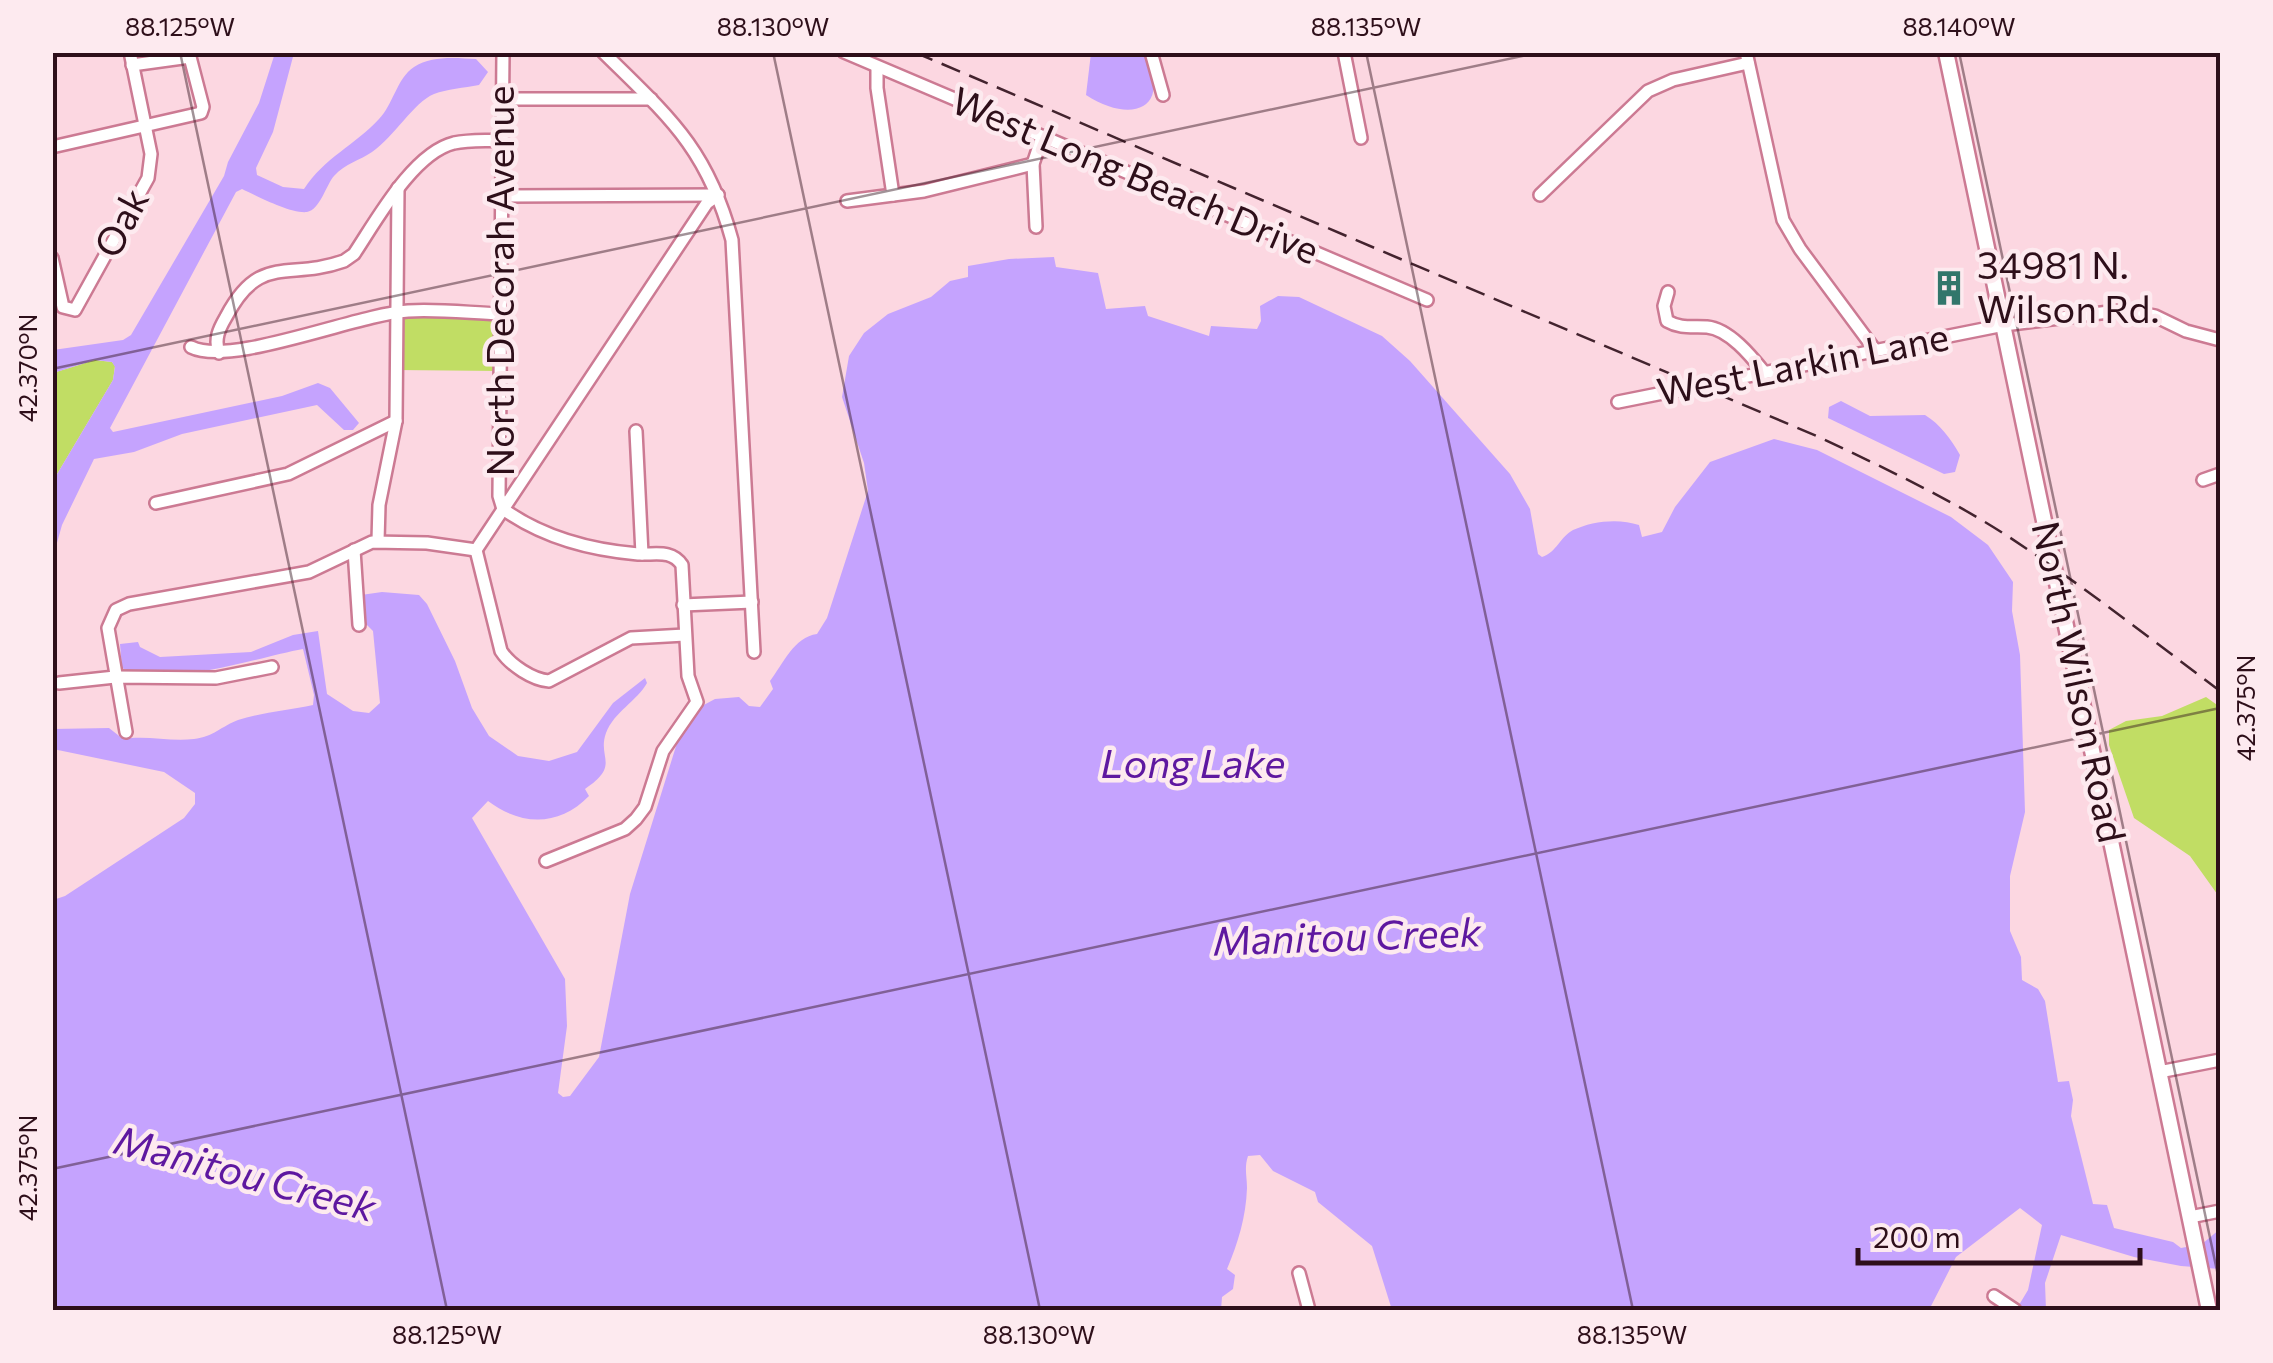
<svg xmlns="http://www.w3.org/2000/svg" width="2273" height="1363" font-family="Commissioner,sans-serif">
<rect width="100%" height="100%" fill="#fcd7e1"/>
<g fill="#c1dd64">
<polygon points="396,313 500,314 500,371 396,370"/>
<polygon points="95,360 112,362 115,366 113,380 53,481 53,373"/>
<polygon points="2206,697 2220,707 2220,898 2190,856 2134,818 2109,745 2109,730 2126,721 2162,716"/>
</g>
<g fill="#c5a3fe">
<path d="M275,53h19l-21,79 -17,36 1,7 26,12 21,2c20,-31 51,-44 75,-70 14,-14 18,-41 35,-52 18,-12 43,-9 62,-8l12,13 -9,13c-15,3 -32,4 -45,9 -20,8 -40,43 -62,58 -13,9 -26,11 -38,24 -8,9 -14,34 -27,36 -16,2 -50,-16 -65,-23l-6,3 -126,236 3,4 169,-36 36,-13 12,5 29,35 -6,7h-9l-27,-25 -135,29 -48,18 -40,7 -32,66 -9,32v-76l60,-101 2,-13 -3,-5 -17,-2 -42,13v-23l70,-10 8,-5 93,-159 4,-14 31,-59z"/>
<path d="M1091,53h52c31,55 -11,72 -57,42z"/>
<path d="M1054,257l2,10 42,6 8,36 39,-3 3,10 61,20 2,-10 46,3 4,-8 -1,-15 18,-10 21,1 83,39 28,25 100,113 20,35 8,45 4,3c15,-5 18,-20 31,-27 19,-9 46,-12 66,-5l3,12 20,-5 13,-25 35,-45 64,-23 43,11 134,67 37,28 25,37 -1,29 8,44 5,157 -15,64v55l11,26 1,23 16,9 7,12 13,81 11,-1 4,19 -2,16 22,88 14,1 7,23 59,14 8,6 21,-4 18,-15v40l-39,-3 -47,-9 -73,-22 -16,48 1,27h-23l-4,-5 9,-15 14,-65 -22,-17 -64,49 -27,53h-537l-20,-64 -54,-44 -3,-10 -42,-21 -13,-16 -12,1c-4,12 -1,20 -1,32 -1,29 -9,55 -20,81l8,6 -2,14 -11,8 -1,13h-1168v-410l12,-4 119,-78 11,-14v-11l-31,-21 -111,-23v-20l56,-1 14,11c24,-4 47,3 71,0 19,-2 28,-13 44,-19 22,-7 51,-10 75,-15l1,-10 -11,-46c-45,8 -138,41 -181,19l-2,-24 18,-2 2,5 20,10 91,-5 42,-17 25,-4 9,63 26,17 16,2 11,-10 -7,-72 -12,-12v-24l21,-3 37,3 8,9 28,57 17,47 17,28 29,20 31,5 28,-9 36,-49 32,-25 2,5c-10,18 -33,29 -41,50 -9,25 15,32 -21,56l4,7c-30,31 -68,30 -101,5l-16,17 93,161 2,47 -9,67 5,4 7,-1 29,-39 31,-163 47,-151 23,-36 15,-8 24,-2 10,9 11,1 13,-18 -3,-8c13,-17 24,-44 47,-47l10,-16 41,-127 -4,-28 -22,-66 7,-41 15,-23 24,-19 43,-17 19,-16 18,-4v-11l41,-7z"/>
<path d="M1841,401l29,15 55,-1c15,9 26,24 35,40l-5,17 -11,2 -116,-56 1,-11z"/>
</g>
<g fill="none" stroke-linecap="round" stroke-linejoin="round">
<defs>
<g id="minor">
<path d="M503,52l-4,444 4,13c39,28 87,41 135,45 17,1 33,-5 44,11l6,111 9,26 -34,49 -18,56 -9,12 -11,10 -79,32"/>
<path d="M603,52c66,65 104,96 129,188l22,412"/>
<polyline points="844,52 1427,300"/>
<polyline points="1151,52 1163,95"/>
<polyline points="1344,52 1361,138"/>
<polyline points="1746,52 1783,220 1800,249 1875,350"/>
<polyline points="877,67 877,88 893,195"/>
<polyline points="502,99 651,99"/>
<polyline points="52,147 201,113 203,107 190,57 132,65"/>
<polyline points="1540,195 1648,91 1673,80 1748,63"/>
<polyline points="501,196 718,195"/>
<polyline points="847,201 924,191 1033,164"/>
<polyline points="1036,227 1033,164 1042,137"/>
<polyline points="52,258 63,307 75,310 148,178 151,154 130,52"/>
<path d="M1668,292l-4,14 3,15c14,8 25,5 40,6 22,2 44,29 57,45"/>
<path d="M191,347c40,20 163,-32 217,-36 30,-2 62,2 92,3"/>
<path d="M219,353c-5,-14 0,-24 7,-36 34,-65 62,-36 118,-56l10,-7c22,-33 59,-101 100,-111 15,-3 32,-2 47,-3"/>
<polyline points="1618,402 2004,325 2125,310 2155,316 2186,331 2220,340"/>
<polyline points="636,431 642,554"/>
<polyline points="2203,480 2220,474"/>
<polyline points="156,503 288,474 396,421"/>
<polyline points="378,541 379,505 396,421 398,188"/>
<polyline points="354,550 359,625"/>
<polyline points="476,550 707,203 718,195"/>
<path d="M476,550l25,101c9,14 32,29 48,30l82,-43 54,-3"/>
<polyline points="683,605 752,602"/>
<polyline points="59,683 115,677 216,678 272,667"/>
<polyline points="126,732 108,628 116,610 129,604 309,572 372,542 427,543 476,550"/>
<polyline points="2159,1072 2220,1060"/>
<polyline points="2190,1217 2220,1211"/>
<polyline points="1299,1273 1309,1310"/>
<polyline points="1994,1296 2015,1310"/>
</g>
<polyline id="tertiary" points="1946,52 2209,1310"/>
</defs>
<use href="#minor" stroke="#cc7a93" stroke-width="16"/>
<use href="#tertiary" stroke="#cc7a93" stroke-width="19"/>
<use href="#minor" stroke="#fff" stroke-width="11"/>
<use href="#tertiary" stroke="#fff" stroke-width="14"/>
<path stroke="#43232e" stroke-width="2.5" stroke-dasharray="20 10" stroke-linecap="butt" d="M914,52l905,385c65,31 130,61 190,100 73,48 142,102 211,154"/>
</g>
<path fill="none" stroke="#2e0f1a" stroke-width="2.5" stroke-opacity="0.45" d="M180,52l267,1258M773,52l267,1258M1366,52l267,1258M1959,52l261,1233M52,369l1489,-317M52,1169l2168,-461"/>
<defs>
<symbol id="building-bare" viewBox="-9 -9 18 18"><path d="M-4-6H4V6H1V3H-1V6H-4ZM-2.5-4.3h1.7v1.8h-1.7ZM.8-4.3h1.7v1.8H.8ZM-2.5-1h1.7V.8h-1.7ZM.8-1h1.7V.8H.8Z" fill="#32766b" stroke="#fdeaef" stroke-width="2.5" paint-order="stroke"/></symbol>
</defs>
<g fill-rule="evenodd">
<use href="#building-bare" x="1924" y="263" width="50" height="50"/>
</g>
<g text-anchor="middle" stroke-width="9" stroke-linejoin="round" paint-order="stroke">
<g font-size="38" fill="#2e0f1a" stroke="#fdeaef">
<text transform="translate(1135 176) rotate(23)" y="13">West Long Beach Drive</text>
<text transform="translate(122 223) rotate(-62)" y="13">Oak</text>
<text transform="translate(501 281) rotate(-90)" y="13">North Decorah Avenue</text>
<text transform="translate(1803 365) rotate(-11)" y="13">West Larkin Lane</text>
<text transform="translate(2078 682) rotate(78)" y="13">North Wilson Road</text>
</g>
<g font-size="38" fill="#2e0f1a" stroke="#fdeaef" text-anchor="start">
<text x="1977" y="279">34981 N.<tspan x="1977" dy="44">Wilson Rd.</tspan></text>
</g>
<g font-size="40" font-style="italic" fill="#5e18a0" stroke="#fdeaef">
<text x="1193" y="778">Long Lake</text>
<text transform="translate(1347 937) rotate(-2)" y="14">Manitou Creek</text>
<text transform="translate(245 1174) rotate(15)" y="14">Manitou Creek</text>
</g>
</g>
<rect width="2273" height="1363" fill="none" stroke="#fdeaef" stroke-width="110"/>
<path d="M1858 1248v15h282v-15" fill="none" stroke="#2e0f1a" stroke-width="5"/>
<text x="1873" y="1248" font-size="30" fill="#2e0f1a" stroke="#fdeaef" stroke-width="8" paint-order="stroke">200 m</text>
<rect x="55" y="55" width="2163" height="1253" fill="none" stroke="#2e0f1a" stroke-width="4"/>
<g font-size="25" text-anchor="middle" fill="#2e0f1a">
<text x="180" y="36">88.125°W</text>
<text x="773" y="36">88.130°W</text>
<text x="1366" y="36">88.135°W</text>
<text x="1959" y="36">88.140°W</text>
<text transform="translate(28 368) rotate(-90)" y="9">42.370°N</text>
<text transform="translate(2246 708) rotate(-90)" y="9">42.375°N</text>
<text transform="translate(28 1168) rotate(-90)" y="9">42.375°N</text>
<text x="447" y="1344">88.125°W</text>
<text x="1039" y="1344">88.130°W</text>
<text x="1632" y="1344">88.135°W</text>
</g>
</svg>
